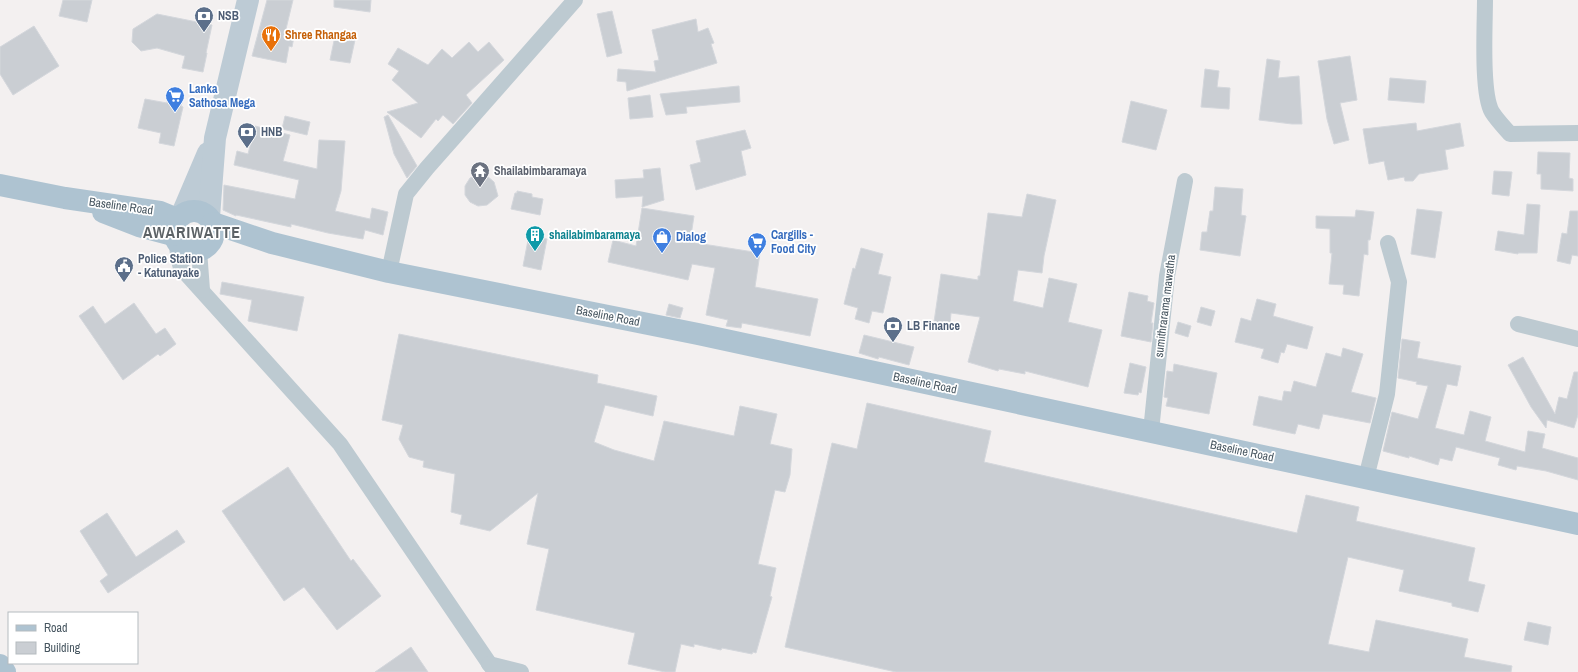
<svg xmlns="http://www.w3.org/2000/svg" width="1578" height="672" font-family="'Archivo Narrow',sans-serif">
<rect width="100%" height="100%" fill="#f3f0f0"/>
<g fill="#caced3" stroke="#d4d7dc">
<polygon points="63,0 92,0 87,22 59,16"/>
<polygon points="267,0 293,0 286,29 295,32 292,47 289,46 286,63 252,56"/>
<polygon points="334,0 371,0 370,12 334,7"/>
<polygon points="612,11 622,53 607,57 597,14"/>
<polygon points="157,14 212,25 206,53 207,53 203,72 182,68 185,56 157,48 141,51 132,42 133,29"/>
<polygon points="696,19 698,32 708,28 714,43 711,44 717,63 627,91 626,82 617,81 618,69 656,72 654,61 659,60 652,30"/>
<polygon points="34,26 59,66 13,95 0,74 0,47"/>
<polygon points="335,36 355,40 350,63 330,60"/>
<polygon points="469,42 478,52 489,42 504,60 466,95 472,103 453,124 443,115 438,121 436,119 421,138 387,112 418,103 392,80 399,71 388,64 398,48 428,65 442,49 452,58"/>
<polygon points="1350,56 1357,100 1340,103 1349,140 1334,144 1327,119 1318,61"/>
<polygon points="1267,59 1280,61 1278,78 1299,76 1302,124 1292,124 1259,120"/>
<polygon points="1205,69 1219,71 1217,87 1230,88 1229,109 1201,107"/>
<polygon points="1390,78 1426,81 1424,103 1388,100"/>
<polygon points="739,86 740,102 686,107 687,113 666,115 660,94"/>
<polygon points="650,95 653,117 630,119 628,98"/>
<polygon points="145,99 167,103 167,100 182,103 181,106 183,107 174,146 159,143 161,133 138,128"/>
<polygon points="1131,101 1167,110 1156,150 1122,142"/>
<polygon points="388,115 417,166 407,178 394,154 384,117"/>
<polygon points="285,116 310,122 307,135 282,129"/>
<polygon points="1416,123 1417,131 1460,123 1464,146 1445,150 1448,169 1419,174 1413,181 1405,181 1404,177 1388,180 1384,161 1369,164 1363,129"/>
<polygon points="255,126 290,135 283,161 317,169 319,140 345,141 341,191 335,211 370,219 372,208 388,212 383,235 365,230 363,239 328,233 291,224 291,227 236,215 236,216 223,210 224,185 295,199 299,180 234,165 237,151 248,154"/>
<polygon points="745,130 751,148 741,151 746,175 696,190 690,165 701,162 696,141"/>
<polygon points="1538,152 1570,153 1569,178 1573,179 1573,191 1541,189 1541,174 1537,174"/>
<polygon points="660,168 664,200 642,207 643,196 616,198 615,180 644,178 643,170"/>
<polygon points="1494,171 1512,172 1509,196 1492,194"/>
<polygon points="478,175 487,176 494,182 498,196 487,205 478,206 470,202 465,195 465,186 470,178"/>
<polygon points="1215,187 1243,189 1241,215 1246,216 1240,256 1200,250 1202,232 1207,232 1210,211 1213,211"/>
<polygon points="517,191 532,194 532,197 543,199 540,215 511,209 515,193 517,193"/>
<polygon points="1027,194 1056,200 1044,256 1042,273 1018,270 1013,301 1043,308 1049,278 1077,284 1068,322 1102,330 1088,387 1025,371 1025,374 999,369 998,371 968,362 980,317 951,313 950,324 934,322 941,274 978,280 978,276 980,276 988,213 1022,217"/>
<polygon points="1527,204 1540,205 1537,253 1518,253 1518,254 1495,250 1498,231 1524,235"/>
<polygon points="642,208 694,216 690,242 760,253 755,287 818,299 810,336 742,323 741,328 726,326 728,320 706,315 715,268 692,264 688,280 608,262 613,240 636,246"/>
<polygon points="1417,209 1442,212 1435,258 1411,254"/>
<polygon points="1356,210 1374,212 1370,240 1368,240 1368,255 1364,254 1359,296 1343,294 1344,285 1329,284 1332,253 1330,253 1330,229 1316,228 1316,216 1355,217"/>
<polygon points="1570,211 1578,211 1578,256 1572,255 1570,264 1557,261 1562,233 1567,234"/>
<polygon points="529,235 547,239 541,270 523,266"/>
<polygon points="861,248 883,254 878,274 891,277 883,313 872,311 869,323 855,319 858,308 844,304 853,268 855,269"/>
<polygon points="222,282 304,297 297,331 248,321 252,300 220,294"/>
<polygon points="1129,292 1148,296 1147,301 1154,303 1151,323 1153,323 1151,342 1121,336"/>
<polygon points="1257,299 1276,304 1273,316 1313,327 1307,349 1287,344 1284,353 1281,352 1278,363 1261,358 1264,349 1235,342 1241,318 1251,321"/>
<polygon points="134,303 156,334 165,328 176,344 160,356 158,354 123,380 79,316 93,306 105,324"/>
<polygon points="669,304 683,308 680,318 666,315"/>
<polygon points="1201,307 1215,311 1211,326 1197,322"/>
<polygon points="1178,322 1191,326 1188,337 1175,333"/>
<polygon points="399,334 598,375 597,383 657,396 653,416 605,405 594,442 614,450 654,461 664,421 734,436 740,406 777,414 770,444 792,449 790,475 785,492 775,490 758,564 776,568 770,596 772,597 756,653 753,652 752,654 722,648 721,650 694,644 694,647 681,644 675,672 665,672 628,664 635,633 536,610 549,549 527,544 538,493 490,531 460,524 462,515 451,512 455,474 423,467 424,461 409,457 399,439 403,425 382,420"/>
<polygon points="864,335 914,347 909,365 879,357 878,359 859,353"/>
<polygon points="1402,339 1420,342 1417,358 1461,366 1457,386 1447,384 1435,428 1464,435 1470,411 1491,417 1485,441 1525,452 1528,431 1545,434 1542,448 1578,458 1578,480 1546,471 1517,466 1516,470 1498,465 1500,458 1456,447 1452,461 1440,458 1438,465 1409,456 1409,458 1383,451 1392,412 1418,419 1428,386 1416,384 1417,382 1398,378"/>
<polygon points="1343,348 1363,354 1351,392 1376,398 1370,423 1323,414 1319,429 1298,424 1295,434 1253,425 1259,396 1282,401 1284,391 1291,392 1294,381 1316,387 1326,353 1341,357"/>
<polygon points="1523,357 1555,414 1559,397 1567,399 1574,372 1578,372 1578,415 1574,428 1547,420 1546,428 1531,407 1508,365"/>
<polygon points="1130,363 1146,367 1141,393 1139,392 1138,395 1124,393"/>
<polygon points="1174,364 1217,373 1209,414 1166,406 1168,398 1164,397 1167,371 1173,372"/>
<polygon points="867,403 991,431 984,462 1297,533 1306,495 1359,507 1356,521 1475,548 1468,581 1485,585 1478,612 1452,606 1452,603 1399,591 1404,570 1348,557 1328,644 1369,652 1376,620 1468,639 1464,657 1512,666 1511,672 896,672 785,647 832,443 857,449"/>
<polygon points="288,467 351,561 353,559 381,596 337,630 304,587 284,601 222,511"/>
<polygon points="107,513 136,557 177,530 185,542 108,593 100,581 108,575 80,531"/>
<polygon points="1528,622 1551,627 1548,645 1524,640"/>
<polygon points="411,647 428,672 375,672"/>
</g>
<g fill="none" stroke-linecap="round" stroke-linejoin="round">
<g stroke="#bdcad1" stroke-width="16">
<path d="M1485,0c0,24 -4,93 7,112 5,8 12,15 18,22l68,-1"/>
<polyline points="177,243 178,257 181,268 340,444 495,672"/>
<polyline points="199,250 202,290"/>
<polyline points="389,272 406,194 427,168 575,0"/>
<polyline points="1518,324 1578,339"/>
<polyline points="1151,431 1167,276 1185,181"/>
<polyline points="1366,478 1387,394 1399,282 1388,243"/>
<polyline points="489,664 521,672"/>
</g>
<g stroke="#bdcbd5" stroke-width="22">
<polyline points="182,214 208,153"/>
<polyline points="209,217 215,138 248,0"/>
</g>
<g stroke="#aec3d1" stroke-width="22">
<polyline points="0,185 65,198 160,212 177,219"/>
<circle cx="194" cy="231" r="20"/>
<polyline points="103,212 139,226 173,235"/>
<polyline points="213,223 272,243 389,272 698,334 1578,524"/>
<polyline points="0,665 5,672"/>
</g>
</g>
<defs>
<symbol id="bank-pin" viewBox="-11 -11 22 30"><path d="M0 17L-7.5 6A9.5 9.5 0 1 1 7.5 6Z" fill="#5c6f8a" stroke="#fff"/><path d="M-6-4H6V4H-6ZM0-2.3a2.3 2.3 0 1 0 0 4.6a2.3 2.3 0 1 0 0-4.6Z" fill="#fff"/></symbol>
<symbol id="restaurant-pin" viewBox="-11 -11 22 30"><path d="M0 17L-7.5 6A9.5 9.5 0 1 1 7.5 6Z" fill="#e8710a" stroke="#fff"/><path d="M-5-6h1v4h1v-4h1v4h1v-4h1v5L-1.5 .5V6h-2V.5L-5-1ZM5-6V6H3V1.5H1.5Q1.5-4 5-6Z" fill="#fff"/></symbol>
<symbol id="supermarket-pin" viewBox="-11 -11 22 30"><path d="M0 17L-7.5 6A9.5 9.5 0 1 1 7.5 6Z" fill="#3f7fe0" stroke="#fff"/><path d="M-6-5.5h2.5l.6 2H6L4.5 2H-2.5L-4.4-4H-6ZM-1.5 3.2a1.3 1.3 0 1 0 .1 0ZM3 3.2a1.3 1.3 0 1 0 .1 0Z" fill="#fff"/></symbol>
<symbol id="temple-pin" viewBox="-11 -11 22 30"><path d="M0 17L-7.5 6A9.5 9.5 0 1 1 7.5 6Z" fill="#6b7280" stroke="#fff"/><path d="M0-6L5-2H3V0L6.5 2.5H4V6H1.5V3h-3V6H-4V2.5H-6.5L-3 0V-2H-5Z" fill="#fff"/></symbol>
<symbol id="building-pin" viewBox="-11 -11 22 30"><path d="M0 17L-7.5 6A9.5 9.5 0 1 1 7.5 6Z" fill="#0f9aa8" stroke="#fff"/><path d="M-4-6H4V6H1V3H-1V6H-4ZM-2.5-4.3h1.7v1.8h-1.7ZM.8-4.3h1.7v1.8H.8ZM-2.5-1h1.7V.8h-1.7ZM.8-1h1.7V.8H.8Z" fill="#fff"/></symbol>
<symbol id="shop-pin" viewBox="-11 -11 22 30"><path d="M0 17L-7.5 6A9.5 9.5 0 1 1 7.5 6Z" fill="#3f7fe0" stroke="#fff"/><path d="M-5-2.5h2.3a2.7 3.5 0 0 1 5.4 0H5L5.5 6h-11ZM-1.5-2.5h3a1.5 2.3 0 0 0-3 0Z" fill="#fff"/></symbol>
<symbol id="civic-pin" viewBox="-11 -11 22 30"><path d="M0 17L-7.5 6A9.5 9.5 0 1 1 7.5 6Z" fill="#5c6f8a" stroke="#fff"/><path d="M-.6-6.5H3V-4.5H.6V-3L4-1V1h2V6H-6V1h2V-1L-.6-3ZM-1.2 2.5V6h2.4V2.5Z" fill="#fff"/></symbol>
</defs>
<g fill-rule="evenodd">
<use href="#bank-pin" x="193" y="5" width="22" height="30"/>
<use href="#restaurant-pin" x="260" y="24" width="22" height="30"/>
<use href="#supermarket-pin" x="164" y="85" width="22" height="30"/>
<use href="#bank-pin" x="236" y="121" width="22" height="30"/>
<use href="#temple-pin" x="469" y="160" width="22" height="30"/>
<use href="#building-pin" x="524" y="224" width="22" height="30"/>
<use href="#shop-pin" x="651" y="226" width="22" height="30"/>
<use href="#supermarket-pin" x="746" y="231" width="22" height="30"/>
<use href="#civic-pin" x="113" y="255" width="22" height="30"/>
<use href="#bank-pin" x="882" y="315" width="22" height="30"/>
</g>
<g text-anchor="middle" stroke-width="3.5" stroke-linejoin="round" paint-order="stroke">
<g font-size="12" font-weight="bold" fill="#4e5e75" stroke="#fff" text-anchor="start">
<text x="218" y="20">NSB</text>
<text x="261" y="136">HNB</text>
<text x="138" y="263">Police Station<tspan x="138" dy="14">- Katunayake</tspan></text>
<text x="907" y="330">LB Finance</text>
</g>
<g font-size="12" font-weight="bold" fill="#c56008" stroke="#fff" text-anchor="start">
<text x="285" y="39">Shree Rhangaa</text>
</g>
<g font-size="12" font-weight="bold" fill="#366cbe" stroke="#fff" text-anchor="start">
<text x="189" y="93">Lanka<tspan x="189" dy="14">Sathosa Mega</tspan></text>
<text x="771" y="239">Cargills -<tspan x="771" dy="14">Food City</tspan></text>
<text x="676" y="241">Dialog</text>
</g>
<g font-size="12" font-weight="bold" fill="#5b616d" stroke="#fff" text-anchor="start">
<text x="494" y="175">Shailabimbaramaya</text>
</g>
<g font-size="12" fill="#475660" stroke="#fff">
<text transform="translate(121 206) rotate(8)" y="4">Baseline Road</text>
<text transform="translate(1165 306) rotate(-83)" y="4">sumithrarama mawatha</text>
<text transform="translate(608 316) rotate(11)" y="4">Baseline Road</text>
<text transform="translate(925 383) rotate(12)" y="4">Baseline Road</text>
<text transform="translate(1242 451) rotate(12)" y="4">Baseline Road</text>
</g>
<g font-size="12" font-weight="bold" fill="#0d838f" stroke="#fff" text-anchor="start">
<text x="549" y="239">shailabimbaramaya</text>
</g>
<g font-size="16" font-weight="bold" letter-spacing="1" fill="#5c6266" stroke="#fff">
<text x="192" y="238">AWARIWATTE</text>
</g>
</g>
<rect x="8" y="612" width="130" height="52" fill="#ffffff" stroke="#b5bbbf"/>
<rect x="16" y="625" width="20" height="6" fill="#aec3d1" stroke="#b5bbbf"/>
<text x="44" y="632" font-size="12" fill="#475660">Road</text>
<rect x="16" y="642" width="20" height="12" fill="#caced3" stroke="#b5bbbf"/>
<text x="44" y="652" font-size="12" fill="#475660">Building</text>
</svg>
